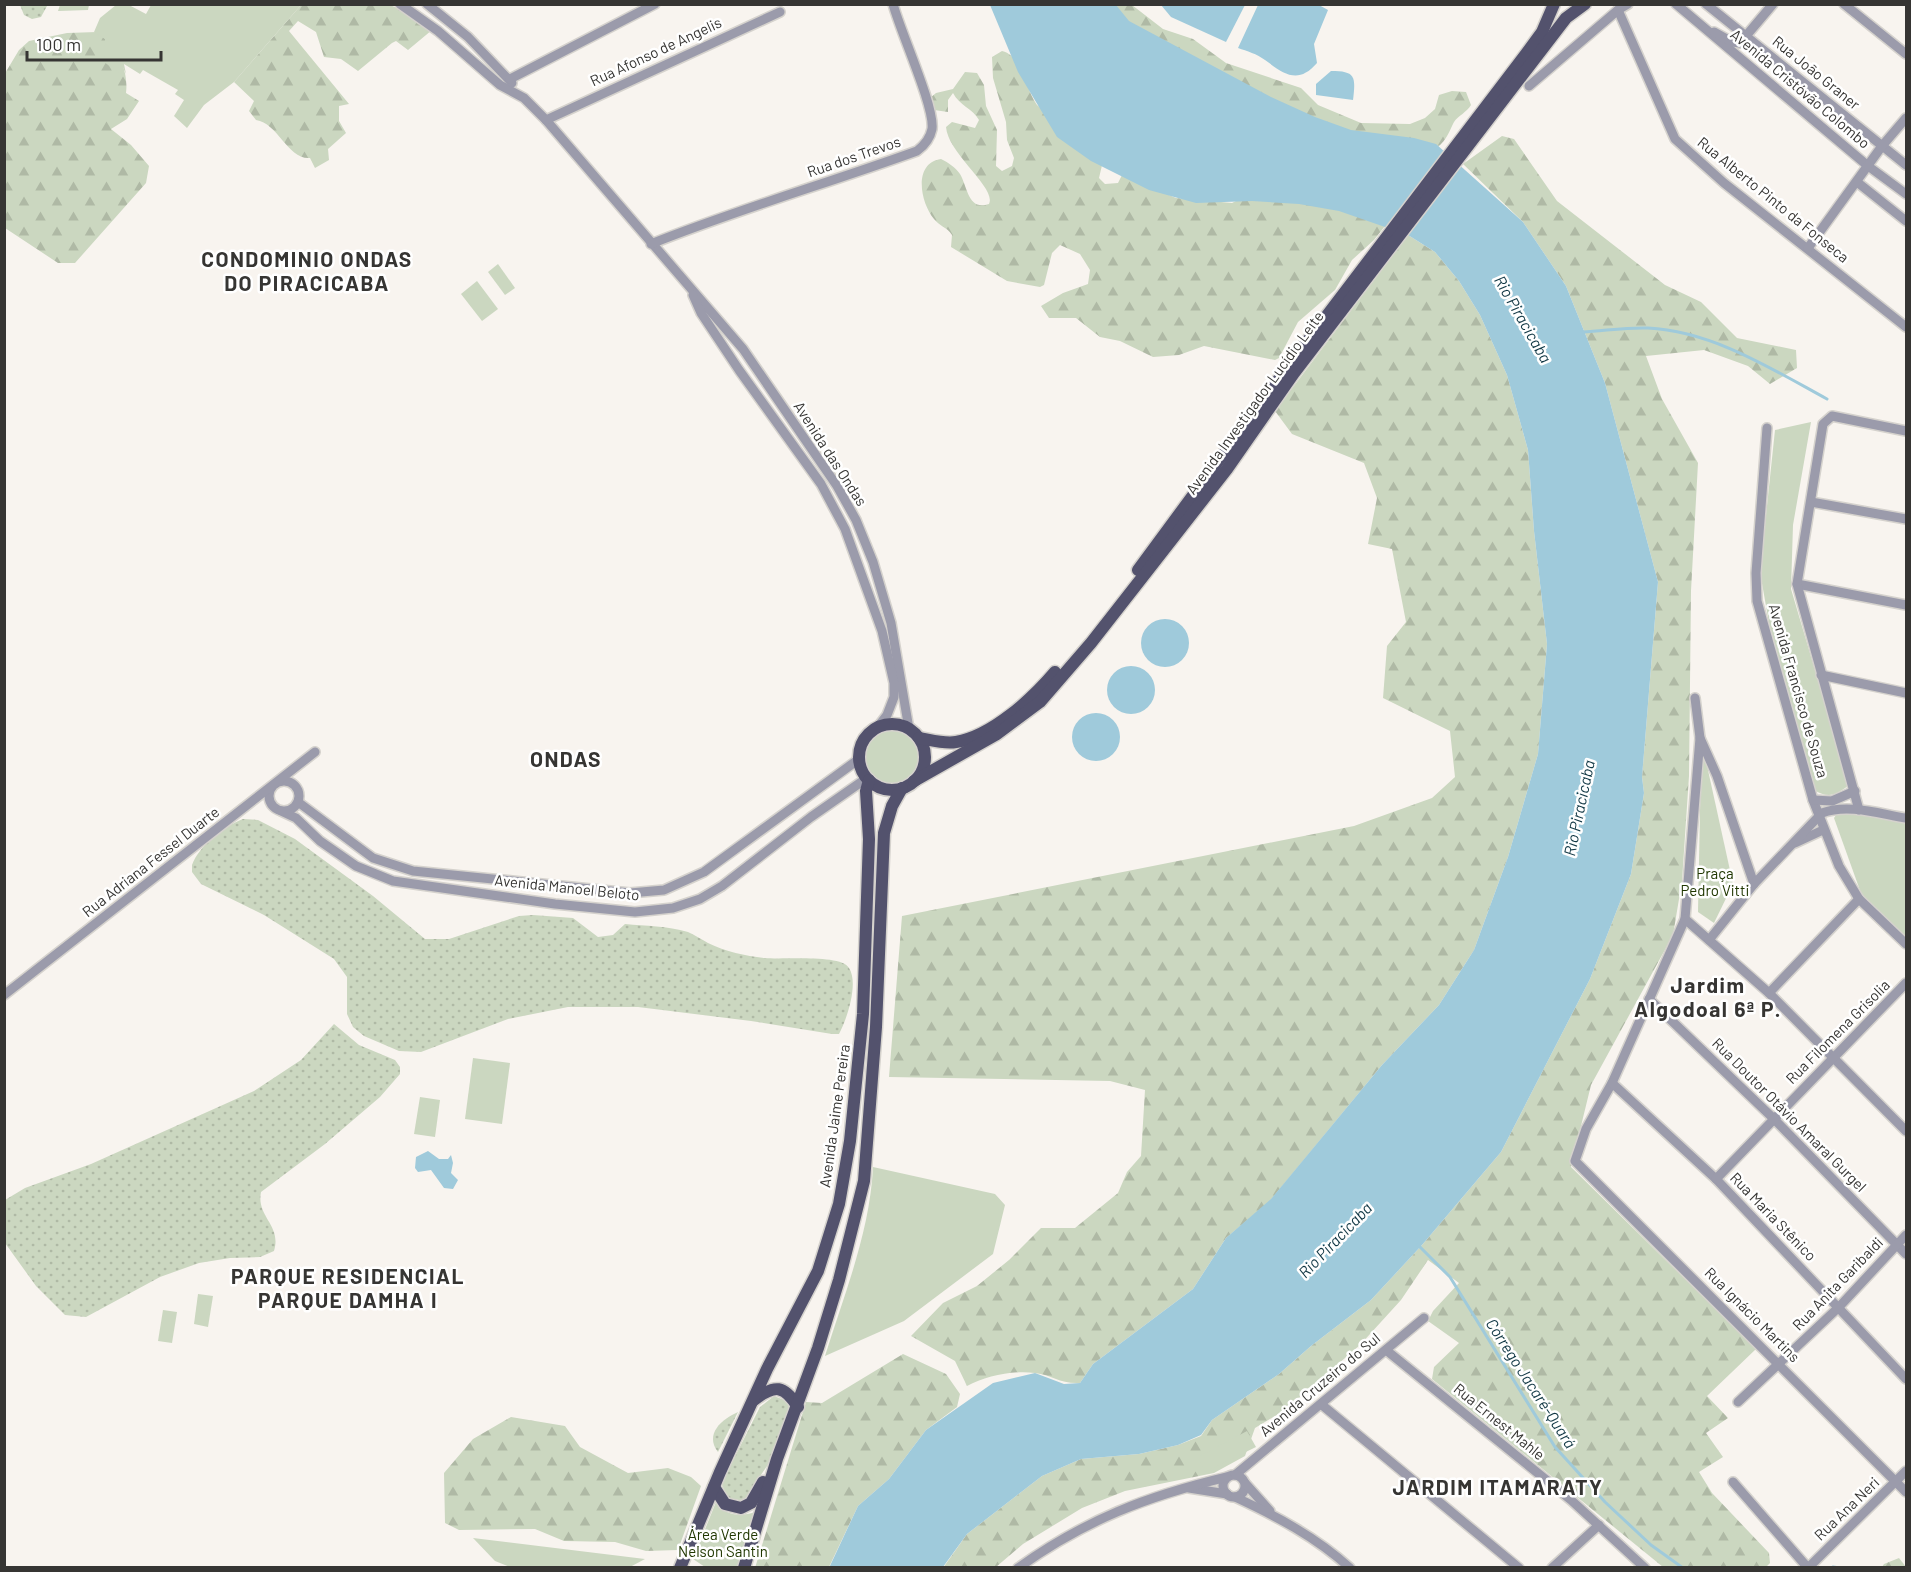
<svg xmlns="http://www.w3.org/2000/svg" width="1911" height="1572" font-family="Barlow,sans-serif">
<defs>
<pattern id="grass-dots" width="8" height="8" patternUnits="userSpaceOnUse" patternTransform="scale(1.5)"><rect width="8" height="8" fill="#cbd7c0"/><path d="M2 2h.1M6 6h.1" fill="none" stroke="#afb9a5" stroke-width="1.8" stroke-linecap="round"/></pattern>
<pattern id="forest-firs" width="22" height="20" patternUnits="userSpaceOnUse" patternTransform="scale(1.5)"><rect width="22" height="20" fill="#cbd7c0"/><path d="M5 1l3.5 6h-7zM16 11l3.5 6h-7z" fill="#afb9a5"/></pattern>
</defs>
<rect width="100%" height="100%" fill="#f8f4ef"/>
<g fill="url(#grass-dots)">
<polygon points="20,5 47,5 47,6 41,17 32,19 24,15"/>
<path d="M243,819l15,1 37,19 78,57 52,43h24l70,-23 14,-1 40,3 25,19 15,-2 12,-11c21,2 42,2 63,8 7,3 13,7 20,11 18,9 38,13 57,15 17,2 76,-4 84,10 10,15 -2,51 -10,66h-7l-81,-13 -113,-14h-70l-60,12 -87,33 -22,-1 -35,-15 -11,-9 -6,-13v-37l-13,-18 -70,-44 -63,-31 -9,-12v-7c7,-19 32,-39 51,-46z"/>
<path d="M334,1024l25,21 36,15 5,7v7l-20,23 -55,47 -64,48c-5,25 21,33 13,59l-14,6 -30,1 -31,5 -39,14 -74,40 -21,-2 -29,-29 -31,-43v-43l20,-12 66,-24 163,-73 47,-31z"/>
<polygon points="774,1396 787,1401 791,1407 772,1459 758,1479 751,1495 744,1501 728,1498 722,1485 725,1476 760,1407"/>
<path d="M738,1412l-20,40c-14,-18 4,-33 20,-40z"/>
</g>
<g fill="url(#forest-firs)">
<path d="M301,5h89l12,5 30,20 -24,20 -12,-9 -4,2 -34,28 -17,-12 -17,-2 -8,-25 -18,-11 -9,10 60,73 -10,2v15l7,12 -18,16 1,11 -14,8 -5,-10c-22,2 -32,-35 -54,-38l-7,-9 5,-10 -20,-19z"/>
<path d="M1090,5h42l31,24 30,10 33,24 75,25 17,17 43,18 49,1 15,-6 10,-9 4,-14 13,-4 14,1 5,13c-4,7 -13,11 -17,17 -5,10 -7,17 -16,25l-90,-2z"/>
<path d="M97,32c19,14 32,36 29,61l13,8 -12,18 -16,10 20,16 18,21 -3,17 -71,80h-17l-53,-35 -1,-153 15,-25 10,-9 38,-8z"/>
<path d="M1002,51c21,5 23,38 35,54l66,56 -4,17 6,6 13,-1 4,-8 54,23 56,5 6,-3 72,-3 75,29 -11,14 -22,20 -17,30 -37,32 -19,36 -4,2 -71,-14 -25,9 -26,2 -33,-16 -20,-4 -24,-19h-27l-8,-12 22,-13 25,-9 2,-14 -10,-16 -20,-9 -8,8 -8,32 -4,2 -33,-6 -56,-34 1,-12c-5,-8 -13,-9 -18,-16 -14,-17 -21,-56 7,-60 8,4 14,8 19,15 8,14 8,37 29,30 8,-16 -41,-50 -43,-77l6,-5 23,6 4,-8c-6,-11 -20,-15 -26,-27l-5,7v12l-14,-2 -4,-12 6,-5 17,-4 12,-17 12,1 7,12 2,21 11,24 -1,36 6,5 10,-5 2,-8 -7,-18 -1,-18 -13,-44 -1,-21z"/>
<polygon points="1502,136 1514,139 1557,201 1665,285 1701,302 1737,338 1796,350 1797,368 1770,384 1748,366 1704,350 1646,356 1662,399 1698,463 1691,591 1689,776 1682,881 1673,935 1591,1085 1571,1167 1756,1349 1707,1396 1728,1418 1706,1433 1723,1457 1699,1472 1712,1493 1769,1553 1770,1563 1765,1568 1663,1567 1432,1379 1434,1367 1459,1343 1428,1321 1433,1311 1459,1283 1428,1260 1401,1300 1360,1345 1285,1410 1255,1428 1245,1456 1214,1473 1125,1491 1082,1508 1023,1544 996,1567 943,1568 967,1534 1042,1476 1081,1459 1139,1454 1178,1445 1201,1436 1212,1420 1279,1374 1311,1346 1371,1300 1422,1245 1501,1152 1590,979 1631,874 1644,793 1642,777 1658,582 1605,383 1566,286 1523,222 1463,164"/>
<path d="M1408,235l27,17 24,29 21,34 27,60 21,75 6,81 13,113 -9,110 -30,103 -34,93 -35,55 -57,60 -113,137 -43,36 -33,51 -100,75 -13,19c-20,1 -28,-8 -45,-10 -22,-3 -49,3 -68,13l-12,-25 -44,-25 32,-33 34,-17 32,-26 32,-32h34l43,-35 9,-21 14,-16 4,-66 -35,-9 -221,-4 13,-161 452,-90 78,-28 23,-21 -5,-46 -67,-33 4,-52 19,-24 -14,-73 -24,-5 9,-46 -13,-35 -72,-29 -17,-23z"/>
<polygon points="903,1354 946,1374 960,1394 957,1407 926,1430 889,1479 858,1506 829,1567 755,1568 806,1402 822,1403"/>
<polygon points="511,1417 565,1426 580,1447 628,1473 668,1468 691,1477 701,1486 678,1550 646,1551 615,1542 564,1541 535,1529 459,1530 445,1523 444,1473 473,1439"/>
<polygon points="1899,1558 1906,1567 1882,1567 1884,1564"/>
</g>
<g fill="#cbd7c0">
<polygon points="60,5 63,4 89,5 88,10 58,11"/>
<polygon points="116,5 129,5 146,14 151,5 301,5 234,82 204,105 187,128 174,116 184,100 175,94 178,90 143,70 140,74 124,64 126,74 118,57 119,73 104,62 105,39 94,32 100,18"/>
<polygon points="498,264 515,288 505,295 488,272"/>
<polygon points="477,281 498,309 482,321 461,294"/>
<path d="M1811,422l-18,103 -2,64 58,196c-13,10 -20,14 -35,5l-45,-167 -9,-51 15,-142z"/>
<circle cx="892" cy="756" r="27"/>
<polygon points="1701,761 1706,761 1733,884 1714,923 1698,912"/>
<polygon points="1859,813 1906,822 1906,939 1862,896 1834,818 1836,815"/>
<polygon points="473,1058 510,1063 502,1124 465,1119"/>
<polygon points="420,1097 440,1100 435,1137 414,1134"/>
<path d="M873,1167l122,27 10,11 -12,49 -89,67 -79,35c19,-61 45,-124 48,-189z"/>
<polygon points="198,1294 213,1296 208,1327 194,1324"/>
<polygon points="163,1310 177,1312 172,1343 158,1341"/>
<polygon points="1247,1431 1256,1447 1205,1472 1198,1457"/>
<path d="M716,1502c9,14 24,15 39,10l-17,55h-33l-12,-8z"/>
<polygon points="473,1538 645,1559 630,1567 510,1567 495,1561"/>
</g>
<g fill="#9fcadb">
<polygon points="990,5 1116,5 1129,21 1271,97 1315,117 1351,130 1414,138 1436,144 1523,222 1566,286 1605,383 1658,582 1642,777 1644,793 1631,874 1590,979 1501,1152 1422,1245 1371,1300 1311,1346 1279,1374 1212,1420 1201,1435 1178,1445 1139,1454 1081,1459 1042,1476 967,1534 943,1567 829,1568 858,1506 889,1479 926,1430 993,1383 1035,1373 1064,1384 1080,1383 1093,1364 1193,1289 1226,1238 1271,1199 1382,1065 1439,1005 1474,950 1508,857 1538,754 1547,644 1534,531 1528,450 1507,375 1480,315 1459,281 1435,252 1408,235 1339,211 1299,204 1252,201 1196,203 1149,190 1091,161 1057,137 1018,72"/>
<polygon points="1161,5 1245,5 1226,42 1171,17"/>
<path d="M1258,5h61l9,5 -14,34 3,19c-19,22 -33,11 -52,-3 -8,-6 -18,-9 -27,-12z"/>
<path d="M1331,71c24,0 25,5 22,29l-37,-5v-11z"/>
<circle cx="1165" cy="643" r="24"/>
<circle cx="1131" cy="690" r="24"/>
<circle cx="1096" cy="737" r="24"/>
<polygon points="428,1151 439,1159 448,1159 451,1155 453,1163 451,1173 458,1180 453,1189 444,1188 431,1170 418,1172 415,1168 416,1157"/>
</g>
<g fill="none" stroke-linecap="round" stroke-linejoin="round">
<g stroke="#9fcadb" stroke-width="3">
<path d="M1583,332c21,-1 44,-5 65,-4 64,3 124,41 179,71"/>
<polyline points="1418,1245 1450,1277 1555,1447 1605,1502 1651,1545 1683,1568"/>
<polyline points="1833,1567 1840,1568"/>
</g>
<defs>
<g id="minor">
<polyline points="400,4 438,31 500,85 524,98 546,120 743,349 837,486 856,520 873,562 891,623 909,729"/>
<polyline points="427,4 468,37 512,83"/>
<polyline points="1676,4 1868,166 1906,194"/>
<polyline points="1706,4 1906,165"/>
<polyline points="1844,4 1906,54"/>
<polyline points="1618,10 1675,139 1724,183 1906,327"/>
<polyline points="1714,32 1732,42 1740,43 1773,4"/>
<polyline points="510,79 655,4"/>
<polyline points="1529,86 1618,10 1628,4"/>
<polyline points="546,120 780,12"/>
<polyline points="1857,182 1906,221"/>
<path d="M651,244c87,-35 178,-61 266,-93 8,-6 13,-12 15,-22 3,-22 -32,-98 -39,-125"/>
<polyline points="1808,248 1882,146 1906,118"/>
<polyline points="693,295 701,313 739,370 821,484 845,529 882,631 894,683 894,697 887,715 877,728"/>
<polyline points="1767,428 1756,573 1757,601 1813,800 1839,866 1859,899 1906,944"/>
<polyline points="1811,502 1906,519"/>
<polyline points="1797,584 1906,605"/>
<polyline points="1821,675 1906,693"/>
<polyline points="1695,698 1700,738 1685,919 1612,1083 1586,1129 1575,1161 1906,1492"/>
<polyline points="1700,738 1717,776 1754,884"/>
<circle cx="284" cy="796" r="15"/>
<polyline points="1813,800 1832,801 1855,791"/>
<polyline points="298,802 373,858 413,871 630,893 664,890 704,872 859,759"/>
<polyline points="1859,810 1797,584 1823,424 1832,416 1906,431"/>
<polyline points="281,811 296,818 320,841 356,866 393,881 555,904 635,912 673,908 700,899 722,886 811,817 867,778"/>
<polyline points="1795,843 1823,830"/>
<polyline points="1685,919 1769,993 1906,1131"/>
<path d="M1709,940l45,-56 68,-71c26,-10 58,1 84,5"/>
<polyline points="1769,993 1859,899"/>
<polyline points="4,995 315,752"/>
<polyline points="1649,999 1774,1119 1906,1254"/>
<polyline points="1612,1083 1716,1179 1906,1379"/>
<polyline points="1716,1179 1906,983"/>
<polyline points="1386,1350 1571,1500 1645,1568"/>
<polyline points="1738,1402 1839,1307 1906,1235"/>
<polyline points="1322,1405 1519,1568"/>
<polyline points="1235,1475 1424,1318"/>
<circle cx="1234" cy="1486" r="11"/>
<polyline points="1733,1482 1808,1568"/>
<polyline points="1245,1483 1270,1511"/>
<polyline points="1189,1488 1227,1494"/>
<path d="M1235,1497c41,19 81,40 115,71"/>
<path d="M1018,1568c67,-48 129,-72 209,-91"/>
<polyline points="1552,1568 1599,1525"/>
<polyline points="1808,1568 1906,1471"/>
</g>
<g id="major">
<polyline points="1138,570 1290,364 1526,54 1542,32 1554,4"/>
<circle cx="892" cy="757" r="33"/>
<path d="M919,738c12,2 25,6 37,4 36,-6 76,-43 99,-70"/>
<polyline points="914,781 997,734 1040,702 1091,643 1227,469 1294,373 1566,18 1585,4"/>
<path d="M754,1400c21,-16 30,-15 44,7"/>
<polyline points="714,1487 725,1504 741,1508 751,1503 763,1482"/>
<polyline points="680,1568 720,1472 767,1369 818,1271 839,1204 850,1141 863,1014 869,839 866,791 869,780"/>
<polyline points="744,1568 777,1459 818,1348 839,1280 864,1181 876,1027 884,833 892,806 902,788"/>
</g>
</defs>
<use href="#minor" stroke="#d5d2cd" stroke-width="12"/>
<use href="#major" stroke="#d5d2cd" stroke-width="15"/>
<use href="#minor" stroke="#9b9bab" stroke-width="9"/>
<use href="#major" stroke="#53526d" stroke-width="12"/>
</g>
<g text-anchor="middle" stroke-width="5" stroke-linejoin="round" paint-order="stroke">
<g font-size="15" fill="#363533" stroke="#fff">
<text transform="translate(656 52) rotate(-25)" y="5">Rua Afonso de Angelis</text>
<text transform="translate(1816 73) rotate(39)" y="5">Rua João Graner</text>
<text transform="translate(1800 89) rotate(40)" y="5">Avenida Cristóvão Colombo</text>
<text transform="translate(854 157) rotate(-19)" y="5">Rua dos Trevos</text>
<text transform="translate(1773 200) rotate(39)" y="5">Rua Alberto Pinto da Fonseca</text>
<text transform="translate(1255 403) rotate(-54)" y="5">Avenida Investigador Lucídio Leite</text>
<text transform="translate(830 454) rotate(57)" y="5">Avenida das Ondas</text>
<text transform="translate(1798 691) rotate(74)" y="5">Avenida Francisco de Souza</text>
<text transform="translate(151 862) rotate(-38)" y="5">Rua Adriana Fessel Duarte</text>
<text transform="translate(567 888) rotate(6)" y="5">Avenida Manoel Beloto</text>
<text transform="translate(1838 1032) rotate(-45)" y="5">Rua Filomena Grisolia</text>
<text transform="translate(1789 1115) rotate(45)" y="5">Rua Doutor Otávio Amaral Gurgel</text>
<text transform="translate(835 1116) rotate(-82)" y="5">Avenida Jaime Pereira</text>
<text transform="translate(1773 1217) rotate(46)" y="5">Rua Maria Stênico</text>
<text transform="translate(1838 1284) rotate(-46)" y="5">Rua Anita Garibaldi</text>
<text transform="translate(1752 1315) rotate(45)" y="5">Rua Ignácio Martins</text>
<text transform="translate(1320 1385) rotate(-40)" y="5">Avenida Cruzeiro do Sul</text>
<text transform="translate(1499 1422) rotate(39)" y="5">Rua Ernest Mahle</text>
<text transform="translate(1847 1509) rotate(-44)" y="5">Rua Ana Neri</text>
</g>
<g font-size="15" fill="#203701" stroke="#fff">
<text x="1715" y="879">Praça<tspan x="1715" dy="17">Pedro Vitti</tspan></text>
<text x="723" y="1540">Área Verde<tspan x="723" dy="17">Nelson Santin</tspan></text>
</g>
<g font-size="16" font-style="italic" fill="#103744" stroke="#fff">
<text transform="translate(1523 319) rotate(60)" y="6">Rio Piracicaba</text>
<text transform="translate(1579 808) rotate(-78)" y="6">Rio Piracicaba</text>
<text transform="translate(1335 1240) rotate(-46)" y="6">Rio Piracicaba</text>
<text transform="translate(1531 1383) rotate(57)" y="6">Córrego Jacaré-Quará</text>
</g>
<g font-size="21" font-weight="bold" letter-spacing="1.5" fill="#363533" stroke="#fff">
<text x="307" y="267">CONDOMINIO ONDAS<tspan x="307" dy="24">DO PIRACICABA</tspan></text>
<text x="566" y="767">ONDAS</text>
<text x="1708" y="993">Jardim<tspan x="1708" dy="24">Algodoal 6ª P.</tspan></text>
<text x="348" y="1284">PARQUE RESIDENCIAL<tspan x="348" dy="24">PARQUE DAMHA I</tspan></text>
<text x="1498" y="1495">JARDIM ITAMARATY</text>
</g>
</g>
<rect width="1911" height="1572" fill="none" stroke="#363533" stroke-width="12"/>
<path d="M27 51v9h134v-9" fill="none" stroke="#363533" stroke-width="3"/>
<text x="36" y="51" font-size="18" fill="#363533" stroke="#ffffff" stroke-width="4.5" paint-order="stroke">100 m</text>
</svg>
